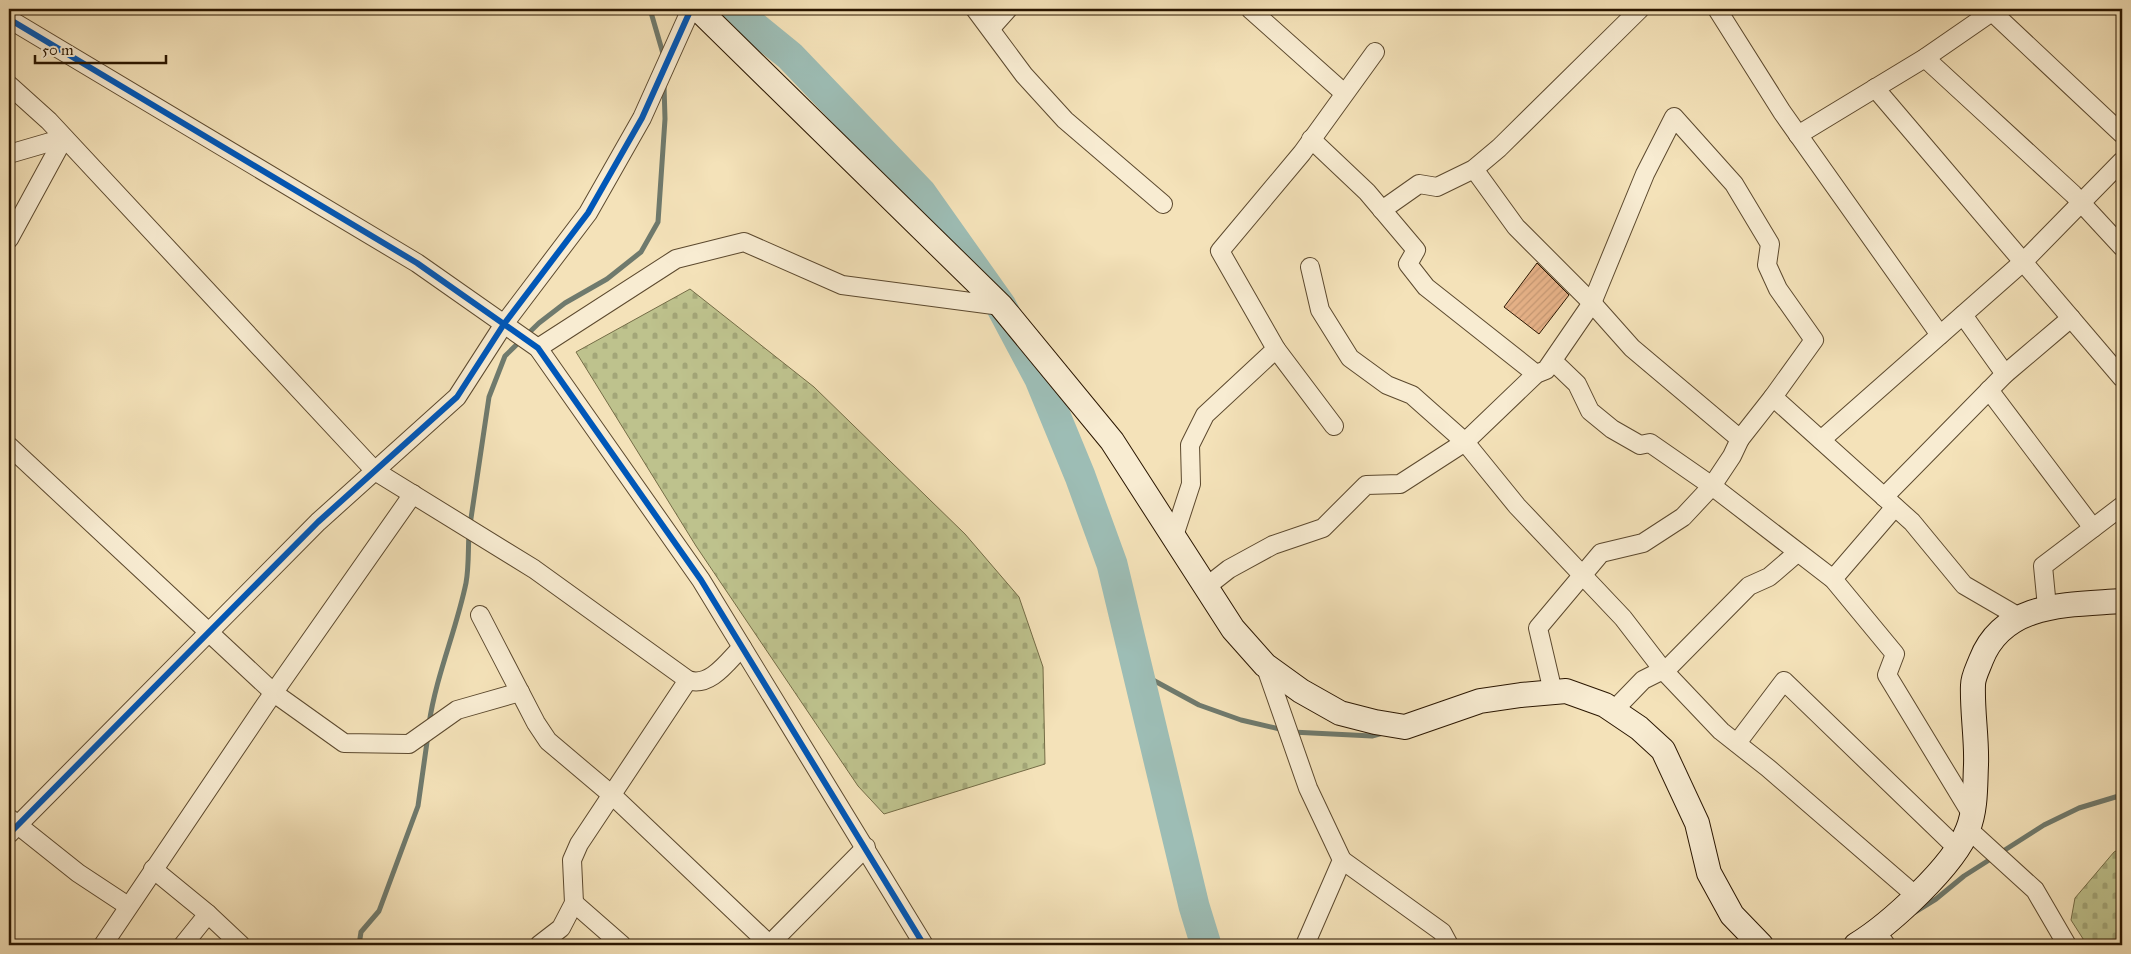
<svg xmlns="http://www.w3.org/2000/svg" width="2131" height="954" font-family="'IM FELL Great Primer',serif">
<defs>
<pattern id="cemetery-stones" width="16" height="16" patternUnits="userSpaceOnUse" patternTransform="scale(1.25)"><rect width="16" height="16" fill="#bec28d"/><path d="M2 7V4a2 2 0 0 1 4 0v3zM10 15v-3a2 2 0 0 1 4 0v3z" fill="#a3a678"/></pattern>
<pattern id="building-hatch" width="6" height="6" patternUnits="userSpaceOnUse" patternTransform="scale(1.25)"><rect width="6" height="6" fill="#e4b086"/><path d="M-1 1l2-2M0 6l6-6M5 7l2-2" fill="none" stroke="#c49772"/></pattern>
</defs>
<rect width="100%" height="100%" fill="#f4e2b9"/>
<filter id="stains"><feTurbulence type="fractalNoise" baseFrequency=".004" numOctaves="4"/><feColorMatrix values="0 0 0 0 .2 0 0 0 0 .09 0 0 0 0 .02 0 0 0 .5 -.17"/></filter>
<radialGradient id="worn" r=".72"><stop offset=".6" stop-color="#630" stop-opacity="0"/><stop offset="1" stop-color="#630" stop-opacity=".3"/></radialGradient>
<g fill="url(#cemetery-stones)" stroke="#746c46">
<polygon points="690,289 814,387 965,534 1019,597 1043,667 1045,764 884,814 858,786 696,546 576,352"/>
<polygon points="2122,848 2122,945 2087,945 2071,920 2075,898 2114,852"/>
</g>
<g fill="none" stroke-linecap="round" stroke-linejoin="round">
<g stroke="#6f7a6d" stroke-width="5">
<polyline points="650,9 664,57"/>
<polyline points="470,525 489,397 505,356 539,323 565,303 607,279 641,252 658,222 665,119 664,85"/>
<polyline points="1140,673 1199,705 1241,720 1284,730"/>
<path d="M429,724c7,-48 27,-93 37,-141 3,-16 2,-34 3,-50"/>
<polyline points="1292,732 1372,736 1383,733"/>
<polyline points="1915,912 1936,899 1964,876 2044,825 2079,808 2122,795"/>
<polyline points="359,945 361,932 379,911 418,806 428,735"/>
</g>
<polyline stroke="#9dbdb5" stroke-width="31" points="732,9 790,56 921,193 1001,306 1040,379 1080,476 1112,564 1194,906 1206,945"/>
</g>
<polygon fill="url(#building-hatch)" stroke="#2a1600" points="1537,263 1569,295 1539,334 1504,307"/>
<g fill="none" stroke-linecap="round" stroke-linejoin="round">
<defs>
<g id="street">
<polyline points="975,9 1024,75 1065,120 1163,204"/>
<polyline points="1250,9 1344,93"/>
<polyline points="1717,9 1782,112 1940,335"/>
<polyline points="1989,9 2122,134"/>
<polyline points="9,19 417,263 538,348 701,580 924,945"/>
<polyline points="991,28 1008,9"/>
<polyline points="1925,58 2073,194 2122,247"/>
<path d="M9,85l40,36 326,350 159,98 154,111c22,8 40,-19 54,-33"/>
<polyline points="1875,88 2122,378"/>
<polyline points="1798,135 1925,58 1996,9"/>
<polyline points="1311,139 1367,192 1416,250 1408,264 1426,287 1536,374"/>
<polyline points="9,154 64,138"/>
<polyline points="1474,169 1516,227 1592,303 1632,348 1740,439 1773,397 1912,522 1964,585 2019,617"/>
<polyline points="1382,210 1419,184 1437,187 1474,169 1499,148 1640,9"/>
<polyline points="9,239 64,138"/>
<polyline points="1310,267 1320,310 1350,358 1387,385 1412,395 1465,442 1517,506 1623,618 1663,670 1721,731 1768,768 1915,895"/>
<polyline points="1963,315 2005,374"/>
<polyline points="538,348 676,259 744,242 842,285 1001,306"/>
<polyline points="1276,349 1334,426"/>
<polyline points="1553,361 1577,384 1590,411 1612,429 1640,445 1650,443 1712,486 1833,579 1895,654 1887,675 1972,815"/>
<polyline points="1989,390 2093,528"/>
<polyline points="1821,440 2024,261 2122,161"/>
<polyline points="9,446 274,693 344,743 409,744 457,710 520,692"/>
<polyline points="1884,497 2005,374 2071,318"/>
<polyline points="1174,536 1191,484 1190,445 1205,415 1276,349 1220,251 1302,153 1375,52"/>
<polyline points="1833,579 1895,507"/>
<polyline points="1206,587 1229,569 1273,545 1323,528 1366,485 1400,484 1465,442 1536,374 1546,370 1592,303 1645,174 1674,117 1734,184 1770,244 1767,265 1778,289 1814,340 1773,397"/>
<polyline points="2047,607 2043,566 2122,506"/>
<polyline points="480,615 536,723 548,741 612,795 770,945"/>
<polyline points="1265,665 1308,788 1342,860 1305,945"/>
<polyline points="1553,692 1538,628 1601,553 1643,543 1683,517 1712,486 1732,456 1740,439"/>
<polyline points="1613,711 1643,680 1669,667 1749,586 1769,577 1797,553"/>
<polyline points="1737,743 1784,681 1957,848"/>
<polyline points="9,818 78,873 128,906"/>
<polyline points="1968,829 2035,890 2067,945"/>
<polyline points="9,834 318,522 457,397 504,324 588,213 642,118 691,9"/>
<polyline points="1342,860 1442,932 1449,945"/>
<polyline points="153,869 208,914 241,945"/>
<polyline points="574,903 622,945"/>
<polyline points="1877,932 1886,945"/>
<polyline points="103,945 265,705 413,494"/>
<polyline points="183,945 208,914"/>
<polyline points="539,945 561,928 574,903 572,860 579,844 688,680"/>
<polyline points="769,945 866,847"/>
</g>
<g id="secondary">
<polyline points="698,9 1001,306 1112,441 1233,629 1265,665 1301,691 1340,713 1375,722 1405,727 1480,701 1521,695 1566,691 1605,705 1639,728 1663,750 1697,823 1709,873 1732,915 1761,945"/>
<path d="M1856,945c33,-20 98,-79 112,-116 8,-20 7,-43 8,-64 1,-27 -4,-53 -3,-80 0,-8 5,-17 8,-25 23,-59 89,-55 141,-59"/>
</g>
</defs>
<use href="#street" stroke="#5c492e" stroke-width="20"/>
<use href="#secondary" stroke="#2a1600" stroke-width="26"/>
<use href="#street" stroke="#f8ecd2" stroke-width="18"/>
<use href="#secondary" stroke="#f8ecd2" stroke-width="24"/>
<defs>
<g id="cycleway">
<polyline points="9,19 417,263 538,348 701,580 924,945"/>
<polyline points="9,834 318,522 457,397 504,324 588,213 642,118 691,9"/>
</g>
</defs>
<use href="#cycleway" stroke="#f8ecd2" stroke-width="9"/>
<use href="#cycleway" stroke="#0057b8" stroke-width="6"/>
</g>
<rect width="2131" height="954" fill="none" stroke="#f4e2b9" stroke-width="30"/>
<rect x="10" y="10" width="2111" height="934" fill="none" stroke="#2a1600" stroke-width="2.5"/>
<rect x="15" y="15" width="2101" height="924" fill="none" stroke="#2a1600"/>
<path d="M35 55v8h131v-8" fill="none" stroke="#2a1600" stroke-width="2.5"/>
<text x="42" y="55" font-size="15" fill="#2a1600" stroke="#f8ecd2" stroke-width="4" paint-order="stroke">50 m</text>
<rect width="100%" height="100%" filter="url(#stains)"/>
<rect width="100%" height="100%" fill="url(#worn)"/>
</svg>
